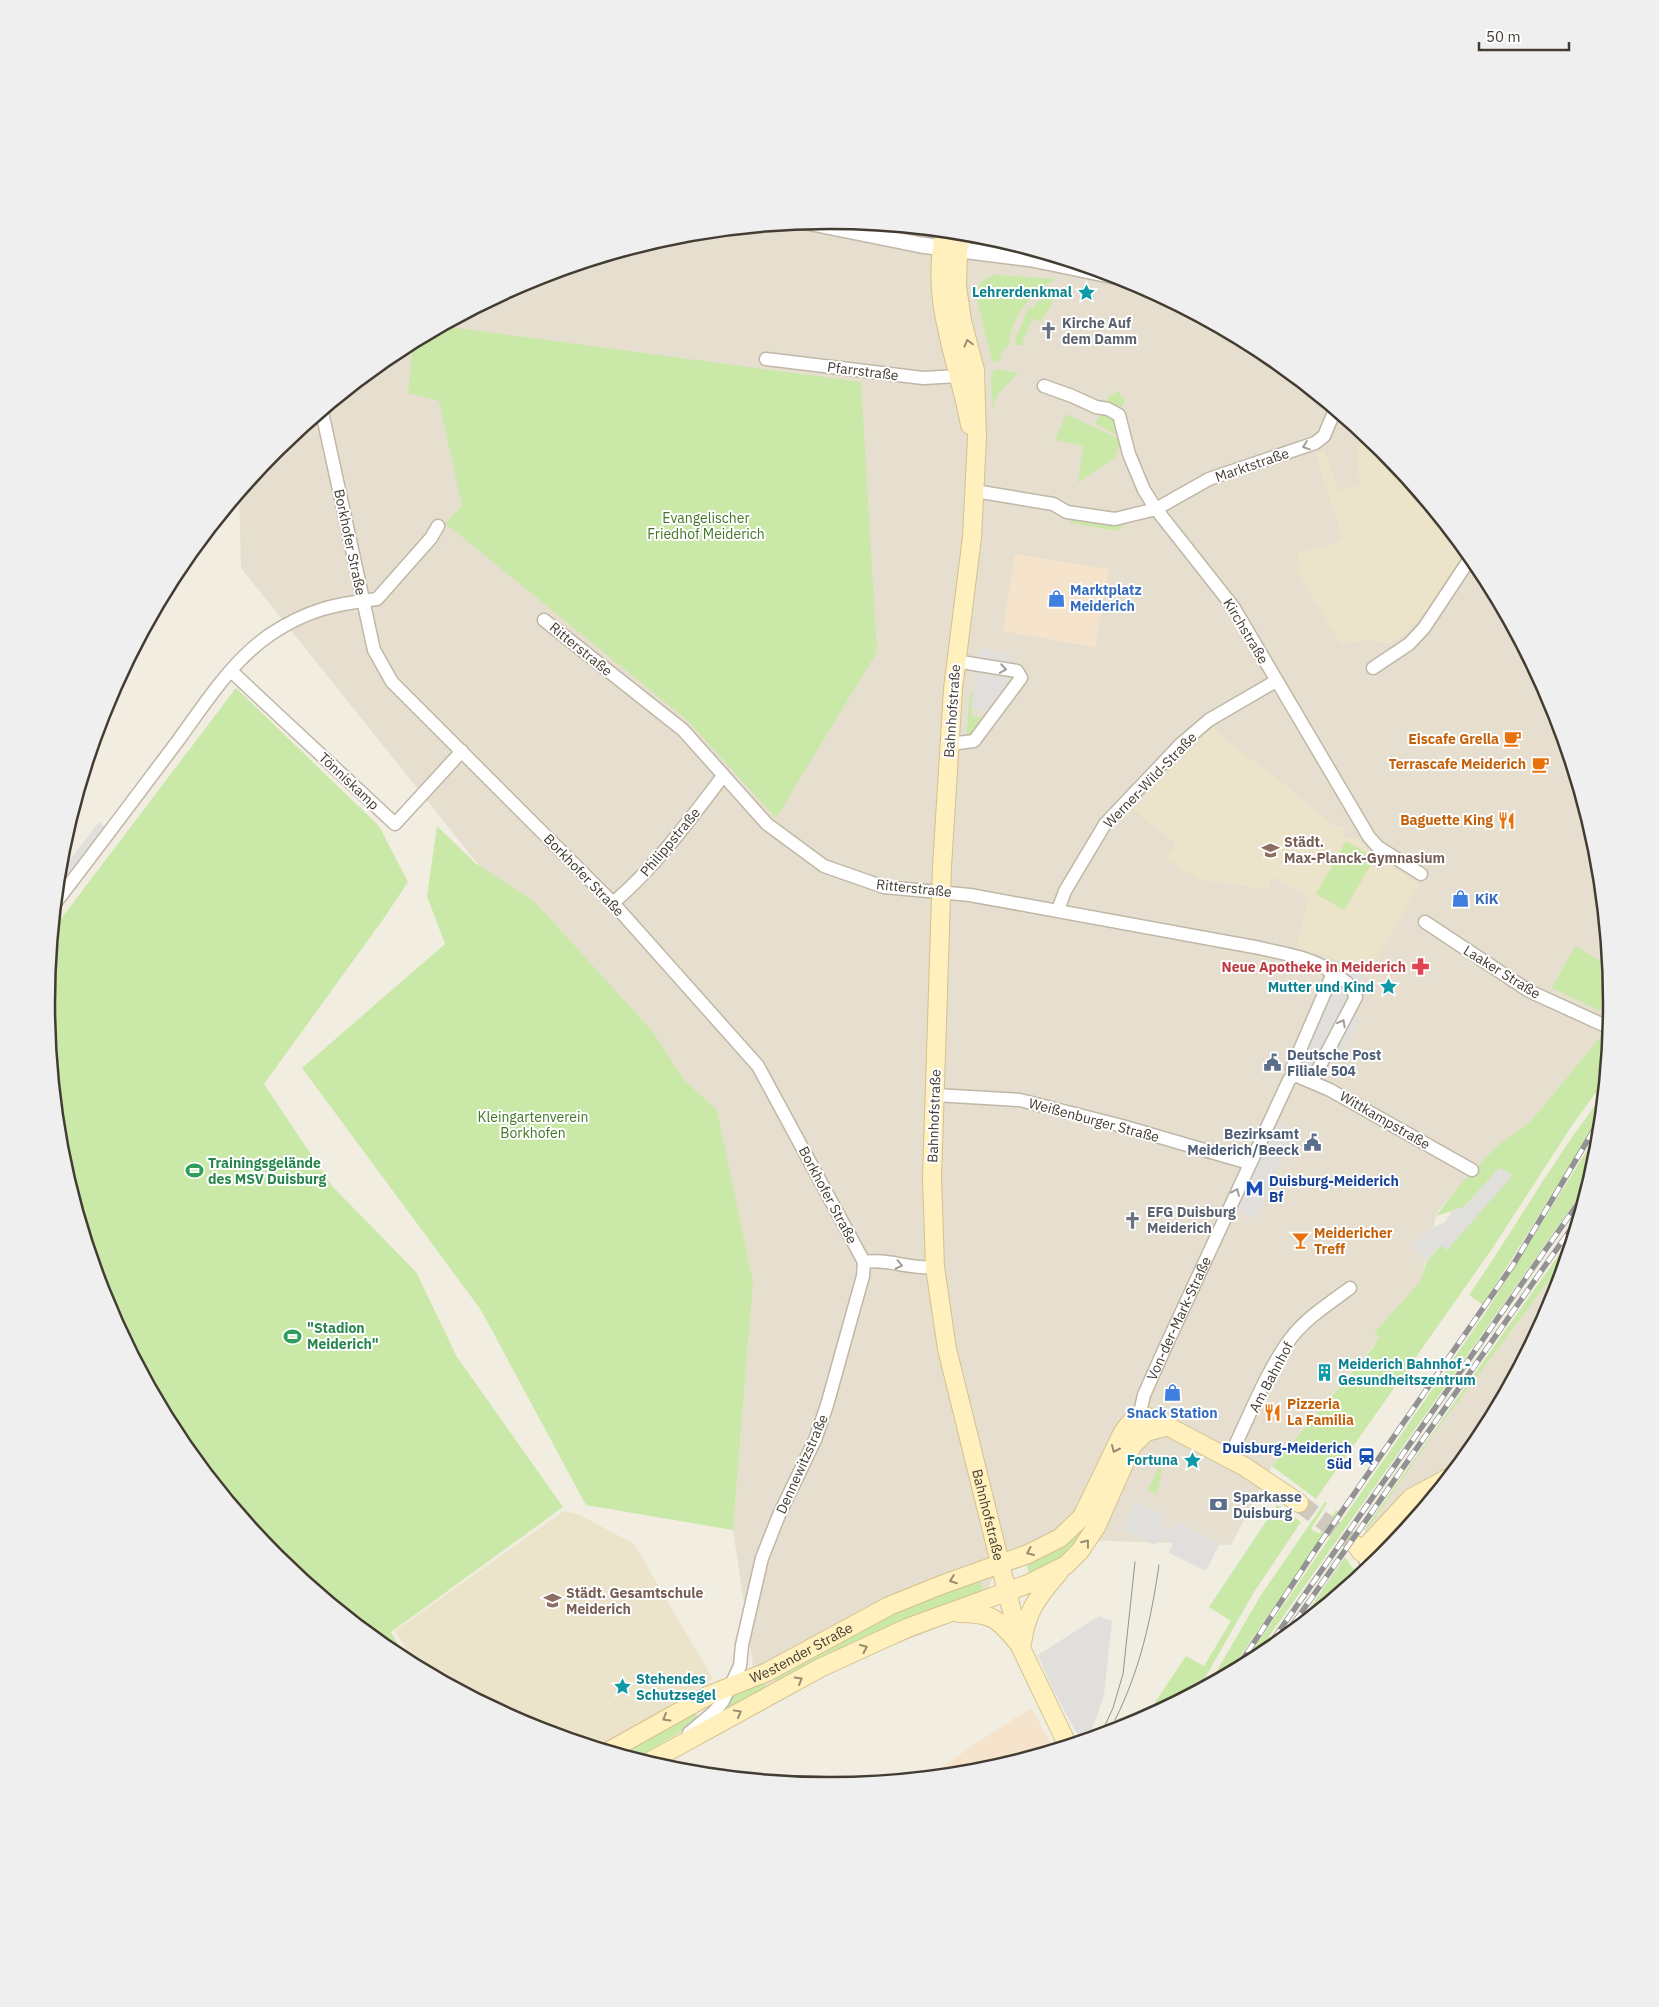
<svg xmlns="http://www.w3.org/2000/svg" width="1659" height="2007" font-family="'IBM Plex Sans',sans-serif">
<rect width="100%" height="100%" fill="#f1ede1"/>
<g fill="#e6dfcf">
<polygon points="830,220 983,235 1129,280 1265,352 1384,450 1481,569 1553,704 1598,851 1613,1004 1611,1018 1601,1036 1531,1121 1467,1178 1437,1212 1421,1281 1370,1350 1272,1466 1231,1545 1051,1539 999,1564 983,1600 952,1622 778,1692 755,1679 733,1530 751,1305 718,1164 241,568 239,494 276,449 395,352 530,280 677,235"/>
<polygon points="1567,1257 1553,1304 1481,1439 1464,1460 1400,1496 1364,1537 1362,1537 1436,1431"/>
<polygon points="1436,1493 1383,1558 1345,1589 1415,1506"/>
</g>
<g fill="#f5e4cb">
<polygon points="1015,554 1109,569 1095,647 1003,631"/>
<polygon points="1031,1708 1055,1750 982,1772 929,1777 973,1745"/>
</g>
<g fill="#ebe3ca">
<polygon points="1359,430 1384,450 1466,550 1429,608 1405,634 1389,644 1368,640 1340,644 1296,569 1300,567 1297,554 1343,540 1315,453 1324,450 1339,491 1360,485 1357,457"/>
<polygon points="1213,727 1229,743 1277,778 1335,827 1345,826 1342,837 1359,839 1366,849 1419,885 1367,976 1327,955 1296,948 1308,897 1272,877 1268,890 1198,879 1166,859 1176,843 1148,823 1133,809"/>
<polygon points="564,1511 578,1514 634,1544 713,1679 600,1748 530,1727 418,1668 395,1631"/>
</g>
<g fill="#cae8a8">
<path d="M998,275l58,4c-27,16 -44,35 -47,67l-7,5 -2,9 -8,2 -16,-67c2,-13 10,-19 22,-20z"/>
<polygon points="1055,289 1065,292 1064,298 1056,294 1046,314 1044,314 1042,323 1033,318 1022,342 1025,343 1024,345 1016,345 1015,337 1020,330 1028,307 1033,309 1035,304"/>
<polygon points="443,326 861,382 877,652 776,818 687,720 445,523 462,506 439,401 408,393 413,343"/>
<path d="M996,369c9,0 14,5 23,3l-22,23 -5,15 -1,-37z"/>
<polygon points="1118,391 1125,400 1121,408 1106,401 1111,394 1113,395"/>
<polygon points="1102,411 1113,415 1118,432 1117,435 1095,424"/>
<polygon points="1066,414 1121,440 1122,446 1116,451 1116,457 1078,483 1083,446 1055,440"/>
<polygon points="1072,517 1122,525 1124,527 1116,531 1071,523"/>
<polygon points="236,688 379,826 408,882 384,918 264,1084 332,1186 416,1272 457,1357 563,1507 391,1632 407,1661 394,1655 275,1557 178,1438 106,1303 61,1156 46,1004 54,928"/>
<polygon points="970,694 973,694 971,717 985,718 971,735 966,736"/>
<polygon points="437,826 475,863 534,901 653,1032 684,1080 717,1110 753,1282 733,1530 586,1505 481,1310 302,1068 445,944 427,896"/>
<polygon points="1346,841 1375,858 1344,910 1316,894"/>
<polygon points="1575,946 1609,966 1611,984 1600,1011 1552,988"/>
<polygon points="1601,1036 1609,1040 1605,1080 1573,1124 1492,1249 1316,1499 1272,1466 1371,1350 1379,1337 1374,1333 1420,1282 1427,1261 1441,1245 1447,1250 1499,1168 1464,1207 1436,1216 1459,1186 1497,1146 1531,1121"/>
<path d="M1604,1094l-2,20 -119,191 -14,-10c46,-66 85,-138 135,-201z"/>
<polygon points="1601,1128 1598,1157 1590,1181 1251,1662 1240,1668 1488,1309"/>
<polygon points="1575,1232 1567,1257 1436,1431 1366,1531 1364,1530"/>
<polygon points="1121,1445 1125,1446 1108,1482 1100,1511 1088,1535 1067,1558 1030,1577 1027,1565 1056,1551 1081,1532 1096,1509 1104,1480"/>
<polygon points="1159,1467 1162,1469 1157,1495 1148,1490"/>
<polygon points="1325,1502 1327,1503 1311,1529 1319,1534 1336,1510 1339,1512 1228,1674 1209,1684 1261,1595"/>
<polygon points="1277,1505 1301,1522 1254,1592 1198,1690 1144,1719 1186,1656 1204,1666 1231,1621 1209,1607"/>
<polygon points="1345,1557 1359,1577 1294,1631"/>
<polygon points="979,1577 983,1590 927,1613 779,1685 773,1675 885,1615"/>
<polygon points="763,1680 769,1691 722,1713 736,1692"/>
<polygon points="694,1712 698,1716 697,1722 635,1759 619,1754"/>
</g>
<g fill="#e1dfdb">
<polygon points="980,649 1013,654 1004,692 990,702 988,710 971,708"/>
<polygon points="99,822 106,828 57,893 59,874"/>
<polygon points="1341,965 1366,977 1358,993 1358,1003 1353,1016 1361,1018 1335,1064 1325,1064 1308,1073 1299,1069 1295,1064"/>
<polygon points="1275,1120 1295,1131 1256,1219 1236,1210 1254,1173"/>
<polygon points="1499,1168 1513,1175 1447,1250 1440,1245 1427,1261 1411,1247 1426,1231 1445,1222 1453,1210 1464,1207"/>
<polygon points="1135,1501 1166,1516 1162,1525 1173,1530 1177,1522 1220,1543 1206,1571 1169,1553 1173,1543 1160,1537 1155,1545 1121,1529"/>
<polygon points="1099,1616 1112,1621 1104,1696 1088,1740 1081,1741 1051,1686 1038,1655"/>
</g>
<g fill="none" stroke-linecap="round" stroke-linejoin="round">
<polyline stroke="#cecabe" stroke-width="18" stroke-dasharray="18 9" stroke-linecap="butt" points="1299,1503 1356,1545"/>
<defs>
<g id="minor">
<polyline points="766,359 923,378 959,376"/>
<polyline points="1044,386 1072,396 1096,407 1108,409 1119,415 1129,454 1144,490 1156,509 1234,608 1369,837 1378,847 1421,874"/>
<polyline points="322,412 374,650 392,682 613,903 758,1066 864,1262 863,1276 827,1405 815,1440 779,1515 762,1558 742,1645 740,1666 723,1701 714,1712 689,1733"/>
<polyline points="975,491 1053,504 1067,512 1115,519 1156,509 1209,479 1315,443 1324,436 1335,410"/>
<path d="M544,620l139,110 84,94 57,42 60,21 86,8 290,53c23,6 52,9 71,24v6"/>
<polyline points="1373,668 1409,644 1424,628 1471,557"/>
<polyline points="231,671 395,824 462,751"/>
<polyline points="949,744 974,741 1021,678 1017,671 955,661"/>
<path d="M56,902c41,-53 81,-107 121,-160 27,-37 55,-82 94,-108 36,-24 64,-30 106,-35l54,-61 7,-12"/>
<path d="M613,903c43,-37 76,-82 110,-127"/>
<polyline points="1058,910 1065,891 1105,824 1181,744 1209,720 1276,681"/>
<polyline points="1425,922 1529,991 1610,1028"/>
<polyline points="1295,1075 1330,1090 1472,1170"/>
<polyline points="1295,1075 1292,1068 1331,978"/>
<path d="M1312,1081l44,-84c-5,-11 -11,-21 -25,-19"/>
<polyline points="935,1095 1020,1100 1122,1126 1249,1163"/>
<path d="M864,1262c24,-4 47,8 71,5"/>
<path id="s1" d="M1137,1425l7,-30 20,-45 125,-270 6,-5"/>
<path d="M1229,1458c18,-36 38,-89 62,-120 15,-20 39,-35 59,-50"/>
<polyline points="1361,1552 1370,1569"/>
</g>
<polyline id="tertiary" points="807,222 921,245 1032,259 1119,277"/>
<g id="secondary">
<path d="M945,232c-16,69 13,126 25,193"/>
<path id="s2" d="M962,233l-4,18 -1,35 5,35 13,49 2,68 -5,99 -19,152 -11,178 -10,311 3,89 12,82 74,299 47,98"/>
<polyline points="1356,1545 1361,1552 1411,1498 1450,1477"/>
<path d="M959,1613c32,0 39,5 59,30"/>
<path d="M1022,1643c5,-34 16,-46 37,-71"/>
<path id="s3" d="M609,1751l100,-56 58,-23 122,-66 52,-21 87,-31 32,-16 22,-21 39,-81c7,-13 15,-23 31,-18l93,49 54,36"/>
<polyline points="647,1763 820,1668 907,1628 1028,1584 1066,1565 1080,1551 1096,1527 1132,1446 1146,1432 1165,1427"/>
</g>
</defs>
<use href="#minor" stroke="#c0b7a7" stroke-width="15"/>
<use href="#tertiary" stroke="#c0b7a7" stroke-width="18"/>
<use href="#secondary" stroke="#d3c28f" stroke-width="20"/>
<use href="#minor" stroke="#fff" stroke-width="12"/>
<use href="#tertiary" stroke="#fff" stroke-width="15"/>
<use href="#secondary" stroke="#fff0be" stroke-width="18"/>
<g stroke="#929292" stroke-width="1">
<path d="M1115,1720c25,-50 36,-100 44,-155"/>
<polyline points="1100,1736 1113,1708 1123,1674 1135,1562"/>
</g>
<defs>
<g id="rail">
<polyline points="1282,1640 1580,1216"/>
<polyline points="1261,1657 1588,1189"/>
<polyline points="1235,1671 1320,1543 1513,1265 1601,1118"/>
</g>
</defs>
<use href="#rail" stroke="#929292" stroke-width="5.5"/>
<use href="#rail" stroke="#fff" stroke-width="4" stroke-dasharray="11" stroke-linecap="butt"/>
</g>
<defs><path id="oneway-chevron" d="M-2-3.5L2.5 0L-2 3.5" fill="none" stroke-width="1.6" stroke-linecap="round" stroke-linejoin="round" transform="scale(1.25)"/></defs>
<g stroke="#988d71">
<use href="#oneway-chevron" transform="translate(968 343) rotate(-105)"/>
<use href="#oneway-chevron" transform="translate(1115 1449) rotate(114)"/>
<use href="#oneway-chevron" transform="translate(1086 1543) rotate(-52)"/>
<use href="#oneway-chevron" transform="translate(1030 1552) rotate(157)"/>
<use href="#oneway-chevron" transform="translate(953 1580) rotate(160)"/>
<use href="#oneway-chevron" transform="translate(864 1648) rotate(-24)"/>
<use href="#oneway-chevron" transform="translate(799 1680) rotate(-30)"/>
<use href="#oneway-chevron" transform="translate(738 1713) rotate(-29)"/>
<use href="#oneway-chevron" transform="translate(666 1718) rotate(150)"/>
</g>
<g stroke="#a19e98">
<use href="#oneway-chevron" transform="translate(1306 446) rotate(161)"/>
<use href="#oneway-chevron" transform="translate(1003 669) rotate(9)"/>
<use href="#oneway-chevron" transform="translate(1342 1023) rotate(-62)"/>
<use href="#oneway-chevron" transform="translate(1236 1192) rotate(-66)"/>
<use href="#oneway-chevron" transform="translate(899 1265) rotate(12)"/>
</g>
<defs>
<symbol id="sight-bare" viewBox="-9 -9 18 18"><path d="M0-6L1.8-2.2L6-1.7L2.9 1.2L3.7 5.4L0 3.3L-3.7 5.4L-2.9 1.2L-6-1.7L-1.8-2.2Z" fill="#0f9aa8" stroke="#fff" stroke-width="2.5" paint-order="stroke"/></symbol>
<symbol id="church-bare" viewBox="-9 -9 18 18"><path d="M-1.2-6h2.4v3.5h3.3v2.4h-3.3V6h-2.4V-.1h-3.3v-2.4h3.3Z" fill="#6b7280" stroke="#fff" stroke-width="2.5" paint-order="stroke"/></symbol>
<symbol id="shop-bare" viewBox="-9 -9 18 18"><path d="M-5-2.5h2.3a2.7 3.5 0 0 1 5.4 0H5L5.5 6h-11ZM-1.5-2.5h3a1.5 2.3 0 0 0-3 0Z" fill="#3f7fe0" stroke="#fff" stroke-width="2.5" paint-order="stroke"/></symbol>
<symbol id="cafe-bare" viewBox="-9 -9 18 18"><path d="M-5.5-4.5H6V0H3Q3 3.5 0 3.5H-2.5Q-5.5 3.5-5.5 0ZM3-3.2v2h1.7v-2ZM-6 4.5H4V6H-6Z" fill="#e8710a" stroke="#fff" stroke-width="2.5" paint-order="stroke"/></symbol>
<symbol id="restaurant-bare" viewBox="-9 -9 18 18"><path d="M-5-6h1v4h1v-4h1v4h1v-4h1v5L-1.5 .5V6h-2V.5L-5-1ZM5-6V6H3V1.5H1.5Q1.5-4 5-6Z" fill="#e8710a" stroke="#fff" stroke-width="2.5" paint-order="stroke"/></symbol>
<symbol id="school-bare" viewBox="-9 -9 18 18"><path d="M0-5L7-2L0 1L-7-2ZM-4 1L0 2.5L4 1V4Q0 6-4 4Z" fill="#8d6e63" stroke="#fff" stroke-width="2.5" paint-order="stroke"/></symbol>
<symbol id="pharmacy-bare" viewBox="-9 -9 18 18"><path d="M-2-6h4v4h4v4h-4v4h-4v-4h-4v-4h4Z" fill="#e0444e" stroke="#fff" stroke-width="2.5" paint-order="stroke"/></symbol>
<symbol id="civic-bare" viewBox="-9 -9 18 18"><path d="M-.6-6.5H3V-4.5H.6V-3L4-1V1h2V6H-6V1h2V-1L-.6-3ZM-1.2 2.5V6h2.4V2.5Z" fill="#5c6f8a" stroke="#fff" stroke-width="2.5" paint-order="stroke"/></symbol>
<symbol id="stadium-bare" viewBox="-9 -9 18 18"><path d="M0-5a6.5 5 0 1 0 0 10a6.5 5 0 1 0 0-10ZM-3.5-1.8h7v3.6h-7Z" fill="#2e9e5b" stroke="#fff" stroke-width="2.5" paint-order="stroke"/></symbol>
<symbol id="metro-bare" viewBox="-9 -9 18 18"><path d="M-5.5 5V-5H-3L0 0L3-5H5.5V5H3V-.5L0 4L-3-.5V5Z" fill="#1a4fb4" stroke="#fff" stroke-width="2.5" paint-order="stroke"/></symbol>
<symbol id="bar-bare" viewBox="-9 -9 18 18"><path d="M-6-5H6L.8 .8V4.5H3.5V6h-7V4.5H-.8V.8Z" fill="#e8710a" stroke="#fff" stroke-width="2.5" paint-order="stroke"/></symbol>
<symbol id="building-bare" viewBox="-9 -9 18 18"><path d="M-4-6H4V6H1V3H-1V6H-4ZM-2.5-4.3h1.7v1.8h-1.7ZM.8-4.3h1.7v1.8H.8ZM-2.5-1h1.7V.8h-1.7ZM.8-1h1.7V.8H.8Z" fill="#0f9aa8" stroke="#fff" stroke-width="2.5" paint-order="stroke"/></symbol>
<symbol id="station-bare" viewBox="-9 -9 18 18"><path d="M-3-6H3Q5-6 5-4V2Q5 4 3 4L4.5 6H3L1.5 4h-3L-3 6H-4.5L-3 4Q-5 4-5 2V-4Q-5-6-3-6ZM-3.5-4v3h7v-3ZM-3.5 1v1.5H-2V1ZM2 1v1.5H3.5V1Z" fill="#1a4fb4" stroke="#fff" stroke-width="2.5" paint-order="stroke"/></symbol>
<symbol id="bank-bare" viewBox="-9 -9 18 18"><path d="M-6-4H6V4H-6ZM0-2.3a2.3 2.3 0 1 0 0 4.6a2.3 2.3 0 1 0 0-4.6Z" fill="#5c6f8a" stroke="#fff" stroke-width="2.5" paint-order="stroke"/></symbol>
</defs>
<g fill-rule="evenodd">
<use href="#sight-bare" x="1074" y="280" width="25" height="25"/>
<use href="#church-bare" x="1036" y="318" width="25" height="25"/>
<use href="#shop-bare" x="1044" y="586" width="25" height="25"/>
<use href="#cafe-bare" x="1500" y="726" width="25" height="25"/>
<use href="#cafe-bare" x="1528" y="752" width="25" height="25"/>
<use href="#restaurant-bare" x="1494" y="808" width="25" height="25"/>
<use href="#school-bare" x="1258" y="838" width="25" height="25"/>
<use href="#shop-bare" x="1448" y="886" width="25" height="25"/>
<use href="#pharmacy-bare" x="1408" y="954" width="25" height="25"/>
<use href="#sight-bare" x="1376" y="974" width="25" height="25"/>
<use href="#civic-bare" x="1260" y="1050" width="25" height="25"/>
<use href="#civic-bare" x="1300" y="1130" width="25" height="25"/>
<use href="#stadium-bare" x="182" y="1158" width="25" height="25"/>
<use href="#metro-bare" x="1242" y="1176" width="25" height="25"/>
<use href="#church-bare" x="1120" y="1208" width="25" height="25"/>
<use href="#bar-bare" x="1288" y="1228" width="25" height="25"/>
<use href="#stadium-bare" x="280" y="1324" width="25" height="25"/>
<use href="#building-bare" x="1312" y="1360" width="25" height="25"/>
<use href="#shop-bare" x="1160" y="1380" width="25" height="25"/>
<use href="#restaurant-bare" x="1260" y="1400" width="25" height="25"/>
<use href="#station-bare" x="1354" y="1444" width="25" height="25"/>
<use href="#sight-bare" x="1180" y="1448" width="25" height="25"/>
<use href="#bank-bare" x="1206" y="1492" width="25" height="25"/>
<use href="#school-bare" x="540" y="1588" width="25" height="25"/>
<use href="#sight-bare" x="610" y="1674" width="25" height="25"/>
</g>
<g text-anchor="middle" stroke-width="4" stroke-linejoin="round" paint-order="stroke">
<g font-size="14" font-weight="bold" fill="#0d838f" stroke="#fff" text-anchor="end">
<text x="1072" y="297">Lehrerdenkmal</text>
<text x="1374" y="992">Mutter und Kind</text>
<text x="1338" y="1369" text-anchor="start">Meiderich Bahnhof -<tspan x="1338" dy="16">Gesundheitszentrum</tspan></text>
<text x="1178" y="1465">Fortuna</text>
<text x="636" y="1684" text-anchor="start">Stehendes<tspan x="636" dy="16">Schutzsegel</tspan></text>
</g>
<g font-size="14" font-weight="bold" fill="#5b616d" stroke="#fff" text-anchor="start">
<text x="1062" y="328">Kirche Auf<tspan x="1062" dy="16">dem Damm</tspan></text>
<text x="1147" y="1217">EFG Duisburg<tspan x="1147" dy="16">Meiderich</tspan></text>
</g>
<g font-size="14" fill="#433c32" stroke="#fff">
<text transform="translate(863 371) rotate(7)" y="5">Pfarrstraße</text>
<text transform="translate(1252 465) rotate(-19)" y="5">Marktstraße</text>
<text transform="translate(350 542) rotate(78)" y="5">Borkhofer Straße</text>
<text transform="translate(1246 631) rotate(59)" y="5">Kirchstraße</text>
<text transform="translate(581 649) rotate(39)" y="5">Ritterstraße</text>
<text transform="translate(952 711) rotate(-86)" y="5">Bahnhofstraße</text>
<text transform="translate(1150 780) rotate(-46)" y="5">Werner-Wild-Straße</text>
<text transform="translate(349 781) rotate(43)" y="5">Tönniskamp</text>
<text transform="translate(670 842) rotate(-50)" y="5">Philippstraße</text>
<text transform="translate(584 875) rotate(46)" y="5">Borkhofer Straße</text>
<text transform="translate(914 888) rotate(6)" y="5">Ritterstraße</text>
<text transform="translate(1502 972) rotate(32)" y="5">Laaker Straße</text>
<text transform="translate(934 1116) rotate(-88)" y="5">Bahnhofstraße</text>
<text transform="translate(1094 1120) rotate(15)" y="5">Weißenburger Straße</text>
<text transform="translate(1385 1120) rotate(30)" y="5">Wittkampstraße</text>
<text transform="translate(828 1195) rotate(62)" y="5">Borkhofer Straße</text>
<text dy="5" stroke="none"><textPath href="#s1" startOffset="115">Von-der-Mark-Straße</textPath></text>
<text transform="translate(1271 1377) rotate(-62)" y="5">Am Bahnhof</text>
<text transform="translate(802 1464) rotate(-66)" y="5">Dennewitzstraße</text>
<text dy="5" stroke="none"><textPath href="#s2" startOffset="1292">Bahnhofstraße</textPath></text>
<text dy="5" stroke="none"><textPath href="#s3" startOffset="216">Westender Straße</textPath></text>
</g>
<g font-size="14" fill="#427525" stroke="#fff">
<text x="706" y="523">Evangelischer<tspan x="706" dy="16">Friedhof Meiderich</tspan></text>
<text x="533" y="1122">Kleingartenverein<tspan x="533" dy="16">Borkhofen</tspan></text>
</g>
<g font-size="14" font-weight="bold" fill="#366cbe" stroke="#fff" text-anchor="start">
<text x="1070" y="595">Marktplatz<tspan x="1070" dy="16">Meiderich</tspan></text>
<text x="1475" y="904">KiK</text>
<text x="1172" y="1418" text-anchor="middle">Snack Station</text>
</g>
<g font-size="14" font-weight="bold" fill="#c56008" stroke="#fff" text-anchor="end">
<text x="1499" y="744">Eiscafe Grella</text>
<text x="1526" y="769">Terrascafe Meiderich</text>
<text x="1493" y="825">Baguette King</text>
<text x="1314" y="1238" text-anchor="start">Meidericher<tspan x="1314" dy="16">Treff</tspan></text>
<text x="1287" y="1409" text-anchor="start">Pizzeria<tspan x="1287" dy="16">La Familia</tspan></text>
</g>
<g font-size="14" font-weight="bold" fill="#785e54" stroke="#fff" text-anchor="start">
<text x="1284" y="847">Städt.<tspan x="1284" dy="16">Max-Planck-Gymnasium</tspan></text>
<text x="566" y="1598">Städt. Gesamtschule<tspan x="566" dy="16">Meiderich</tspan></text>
</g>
<g font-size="14" font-weight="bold" fill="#be3a42" stroke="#fff" text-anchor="end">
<text x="1406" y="972">Neue Apotheke in Meiderich</text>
</g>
<g font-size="14" font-weight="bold" fill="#4e5e75" stroke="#fff" text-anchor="start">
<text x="1287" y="1060">Deutsche Post<tspan x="1287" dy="16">Filiale 504</tspan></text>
<text x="1299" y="1139" text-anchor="end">Bezirksamt<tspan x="1299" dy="16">Meiderich/Beeck</tspan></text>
<text x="1233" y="1502">Sparkasse<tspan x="1233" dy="16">Duisburg</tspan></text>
</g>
<g font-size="14" font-weight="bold" fill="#27864d" stroke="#fff" text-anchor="start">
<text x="208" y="1168">Trainingsgelände<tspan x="208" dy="16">des MSV Duisburg</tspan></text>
<text x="307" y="1333">"Stadion<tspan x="307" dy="16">Meiderich"</tspan></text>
</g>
<g font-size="14" font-weight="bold" fill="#164399" stroke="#fff" text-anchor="start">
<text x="1269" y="1186">Duisburg-Meiderich<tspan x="1269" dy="16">Bf</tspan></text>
<text x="1352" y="1453" text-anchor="end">Duisburg-Meiderich<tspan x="1352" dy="16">Süd</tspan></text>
</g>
</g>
<path d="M0 0H1659V2007H0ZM55 1003a774 774 0 1 1 1548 0a774 774 0 1 1-1548 0Z" fill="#f0efef" fill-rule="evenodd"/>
<path fill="none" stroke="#433c32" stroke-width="2.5" d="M55 1003a774 774 0 1 1 1548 0a774 774 0 1 1-1548 0Z"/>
<path d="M1479 42v8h90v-8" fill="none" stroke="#433c32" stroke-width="2.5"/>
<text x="1486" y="42" font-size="15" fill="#433c32" stroke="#ffffff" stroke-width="4" paint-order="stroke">50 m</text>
</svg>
